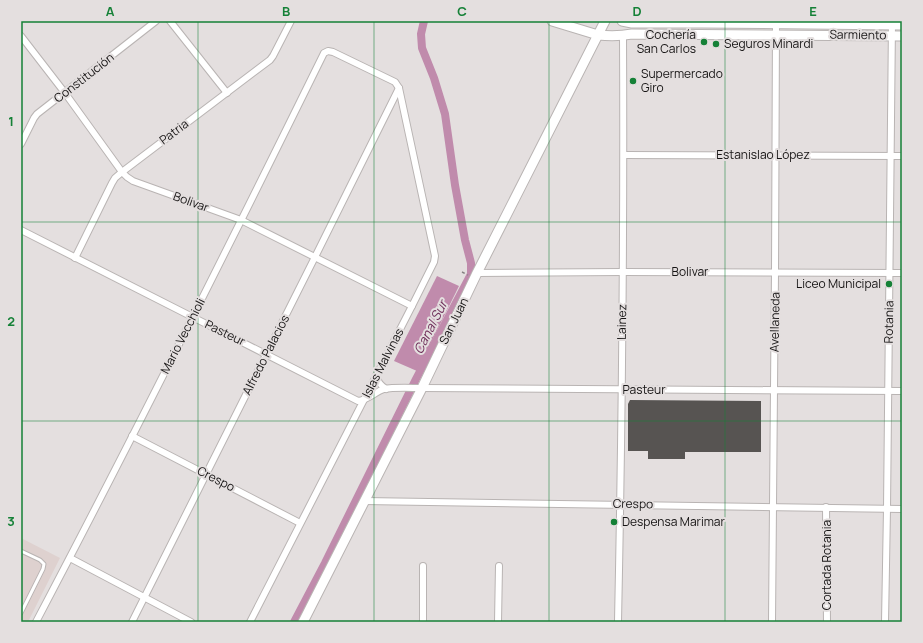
<svg xmlns="http://www.w3.org/2000/svg" width="923" height="643" font-family="Manrope,sans-serif">
<rect width="100%" height="100%" fill="#e4dfdf"/>
<polygon fill="#ded1cf" points="21,538 60,558 28,622 21,622"/>
<polygon fill="#c08bac" points="437,276 459,286 417,371 394,361"/>
<g fill="none" stroke-linecap="round" stroke-linejoin="round">
<polyline stroke="#c08bac" stroke-width="8" points="294,622 325,563 416,379 471,274 471,263 465,240 455,185 445,114 434,78 422,48 421,34 424,21"/>
</g>
<polygon fill="#575452" points="630,400 761,401 761,452 685,452 685,459 648,459 648,451 628,451 628,404"/>
<g fill="none" stroke-linecap="round" stroke-linejoin="round">
<defs>
<polyline id="lane" points="21,551 40,560 44,564 43,569 21,613"/>
<g id="street">
<polyline points="170,21 227,93"/>
<polyline points="21,36 65,93 122,172 127,177 133,181 241,220 412,306"/>
<polyline points="21,144 34,118 37,114 156,21"/>
<polyline points="624,155 902,156"/>
<path d="M21,230c112,58 225,113 337,171 10,-1 17,-9 26,-12 10,-2 27,-1 38,-1l480,3"/>
<polyline points="75,258 112,183 115,178 122,172 270,60 273,56 291,21"/>
<polyline points="477,273 623,272 902,273"/>
<path d="M376,376c2,6 4,9 10,13"/>
<polyline points="132,436 300,523"/>
<polyline points="364,501 902,509"/>
<polyline points="826,507 827,622"/>
<polyline points="70,558 191,622"/>
<polyline points="423,566 423,622"/>
<path d="M36,622c99,-188 194,-378 288,-569l4,-2 5,1 62,30 4,6 36,168 -1,6 -22,44 -162,316"/>
<polyline points="132,622 315,257 399,88"/>
<polyline points="498,622 499,566"/>
<path d="M618,622c4,-196 6,-391 5,-587"/>
<polyline points="772,622 775,272 776,22"/>
<polyline points="885,622 887,509 892,22"/>
</g>
<g id="secondary">
<path d="M552,21l46,14c11,1 23,1 34,-1l270,2"/>
<polyline points="622,21 632,23 702,23 902,25"/>
<polyline points="303,622 422,388 477,273 605,21"/>
</g>
</defs>
<use href="#lane" stroke="#b9b4b3" stroke-width="5"/>
<use href="#street" stroke="#b9b4b3" stroke-width="8"/>
<use href="#secondary" stroke="#b9b4b3" stroke-width="11"/>
<polyline stroke="#848181" stroke-width="1.5" stroke-dasharray="3 3" stroke-linecap="butt" points="462,272 468,275"/>
<use href="#lane" stroke="#fff" stroke-width="3"/>
<use href="#street" stroke="#fff" stroke-width="6"/>
<use href="#secondary" stroke="#fff" stroke-width="9"/>
</g>
<path fill="none" stroke="#158137" stroke-width="1" stroke-opacity="0.55" d="M198,21v601M374,21v601M549,21v601M725,21v601M21,222h881M21,421h881"/>
<g fill="#158137" stroke="#e4dfdf" stroke-width="1.5">
<circle cx="704" cy="42" r="4"/>
<circle cx="716" cy="44" r="4"/>
<circle cx="633" cy="81" r="4"/>
<circle cx="889" cy="284" r="4"/>
<circle cx="614" cy="522" r="4"/>
</g>
<g text-anchor="middle" stroke-width="4" stroke-linejoin="round" paint-order="stroke">
<g font-size="12" fill="#161414" stroke="#e4dfdf" text-anchor="start">
<text x="696" y="39" text-anchor="end">Cochería<tspan x="696" dy="14">San Carlos</tspan></text>
<text x="724" y="48">Seguros Minardi</text>
<text x="641" y="78">Supermercado<tspan x="641" dy="14">Giro</tspan></text>
<text x="881" y="288" text-anchor="end">Liceo Municipal</text>
<text x="622" y="526">Despensa Marimar</text>
</g>
<g font-size="12" fill="#161414" stroke="#e4dfdf">
<text transform="translate(858 35) rotate(1)" y="4">Sarmiento</text>
<text transform="translate(84 78) rotate(-38)" y="4">Constitución</text>
<text transform="translate(174 132) rotate(-37)" y="4">Patria</text>
<text x="763" y="159">Estanislao López</text>
<text transform="translate(191 202) rotate(20)" y="4">Bolivar</text>
<text x="690" y="276">Bolivar</text>
<text transform="translate(454 321) rotate(-64)" y="4">San Juan</text>
<text transform="translate(622 322) rotate(-89)" y="4">Lainez</text>
<text transform="translate(775 322) rotate(-89)" y="4">Avellaneda</text>
<text transform="translate(889 322) rotate(-89)" y="4">Rotania</text>
<text transform="translate(225 333) rotate(26)" y="4">Pasteur</text>
<text transform="translate(183 336) rotate(-63)" y="4">Mario Vecchioli</text>
<text transform="translate(266 355) rotate(-63)" y="4">Alfredo Palacios</text>
<text transform="translate(383 363) rotate(-63)" y="4">Islas Malvinas</text>
<text x="644" y="394">Pasteur</text>
<text transform="translate(216 479) rotate(27)" y="4">Crespo</text>
<text transform="translate(633 504) rotate(1)" y="4">Crespo</text>
<text transform="translate(827 565) rotate(-90)" y="4">Cortada Rotania</text>
</g>
<g font-size="13" font-style="italic" fill="#6e2d59" stroke="#e4dfdf">
<text transform="translate(430 327) rotate(-63)" y="5">Canal Sur</text>
</g>
</g>
<rect width="923" height="643" fill="none" stroke="#e4dfdf" stroke-width="44"/>
<rect x="22" y="22" width="879" height="599" fill="none" stroke="#158137" stroke-width="1.5"/>
<g font-size="13" text-anchor="middle" font-weight="bold" fill="#158137">
<text x="110" y="16">A</text>
<text x="286" y="16">B</text>
<text x="462" y="16">C</text>
<text x="637" y="16">D</text>
<text x="813" y="16">E</text>
<text x="11" y="126">1</text>
<text x="11" y="326">2</text>
<text x="11" y="526">3</text>
</g>
</svg>
